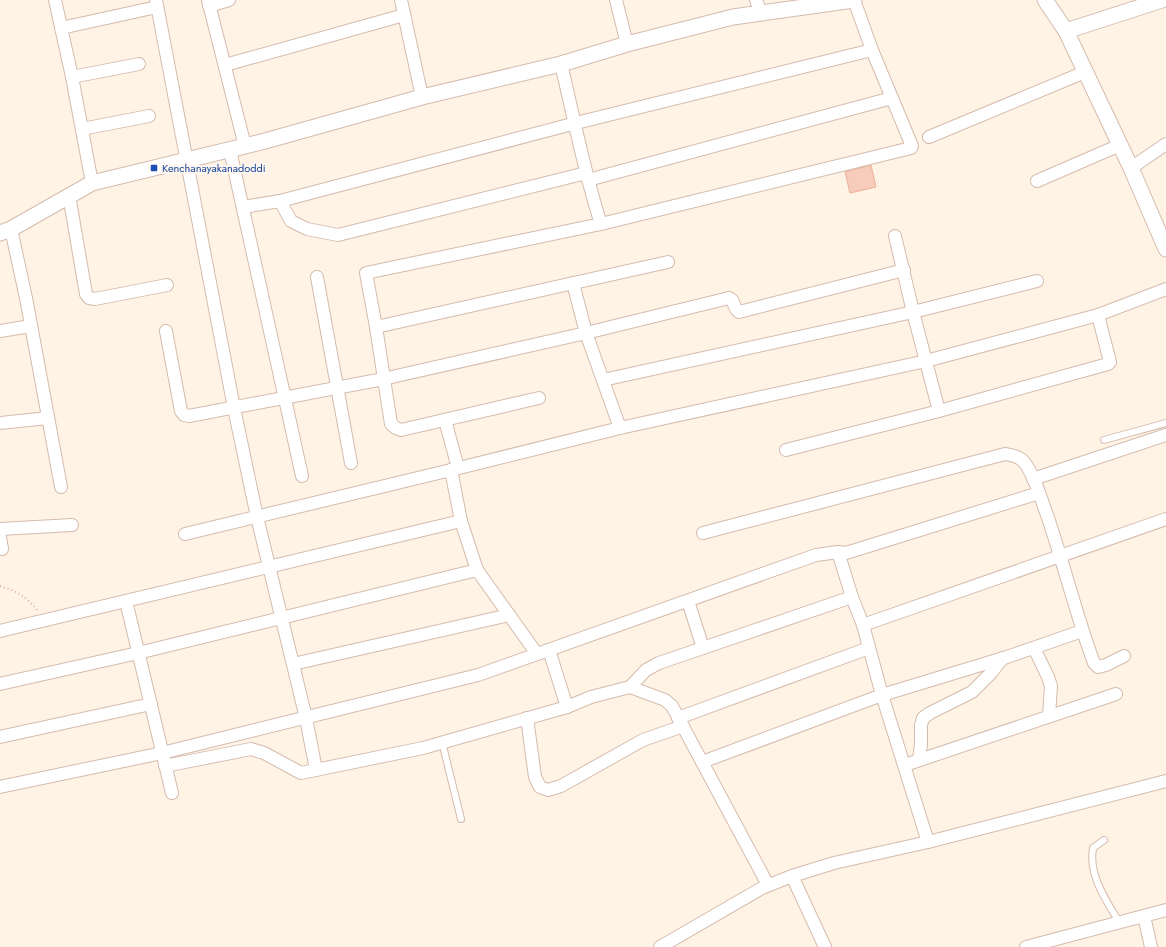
<svg xmlns="http://www.w3.org/2000/svg" width="1166" height="947" font-family="Jost,sans-serif">
<rect width="100%" height="100%" fill="#fff3e6"/>
<polygon fill="#f7ccba" stroke="#ecb099" points="871,165 876,187 850,193 845,172"/>
<g fill="none" stroke-linecap="round" stroke-linejoin="round">
<defs>
<g id="service">
<polyline points="1104,440 1166,423"/>
<polyline points="442,742 461,819"/>
<path d="M1104,840l-11,8c-5,27 13,52 26,74"/>
</g>
<g id="minor">
<polyline points="55,0 72,77 92,183"/>
<polyline points="156,0 234,408 257,517 306,718 316,770"/>
<polyline points="208,0 245,146"/>
<polyline points="401,0 422,97"/>
<polyline points="616,0 627,44"/>
<polyline points="756,0 761,13"/>
<polyline points="209,6 229,0"/>
<polyline points="61,28 157,7"/>
<polyline points="225,65 404,15"/>
<polyline points="72,77 139,64"/>
<polyline points="82,129 149,116"/>
<polyline points="929,137 1085,72"/>
<polyline points="230,150 302,476"/>
<polyline points="1131,168 1166,144"/>
<polyline points="588,180 892,98"/>
<polyline points="1037,181 1120,145"/>
<polyline points="69,195 86,294 89,298 95,299 167,285"/>
<polyline points="280,201 291,221 307,229 338,235 586,173"/>
<polyline points="243,207 280,201 576,123 872,50"/>
<polyline points="601,224 911,148 912,146 872,50 854,0"/>
<polyline points="11,229 26,298 61,487"/>
<polyline points="895,236 913,312 939,411"/>
<polyline points="317,277 351,463"/>
<polyline points="573,283 586,333 620,428"/>
<path d="M376,327l-10,-54 235,-49c-17,-52 -27,-106 -40,-160"/>
<polyline points="0,331 31,326"/>
<polyline points="166,331 181,411 184,415 189,416 383,379 586,333 729,298 732,300 736,309 739,312 904,270"/>
<polyline points="603,380 913,312 1037,281"/>
<polyline points="539,398 401,430 396,428 391,424 376,327 668,262"/>
<polyline points="445,420 458,468"/>
<polyline points="0,423 48,418"/>
<polyline points="786,450 939,411 1108,364 1110,362 1098,315"/>
<polyline points="451,470 461,521 477,570 537,654"/>
<polyline points="1033,479 1166,435"/>
<polyline points="0,529 72,525"/>
<path d="M703,533l302,-79c7,1 15,3 19,8 11,14 17,37 23,53 17,49 29,100 47,148l4,4 8,-2 18,-9"/>
<polyline points="185,534 451,470 620,428 926,361 1098,315 1166,289"/>
<polyline points="0,537 2,549"/>
<polyline points="838,552 852,597 863,625 882,695 928,842 1166,781"/>
<polyline points="126,601 172,793"/>
<polyline points="688,601 703,648"/>
<polyline points="863,625 1166,519"/>
<polyline points="0,631 461,521"/>
<polyline points="1034,648 1048,677 1051,686 1049,716"/>
<polyline points="549,650 567,707 591,697 630,687 665,700 672,706 768,885"/>
<polyline points="293,664 509,615"/>
<polyline points="0,684 138,653 477,570"/>
<polyline points="630,687 646,670 659,663 852,597"/>
<polyline points="527,718 535,777 540,787 548,790 561,786 643,740 683,726"/>
<polyline points="678,718 869,648"/>
<polyline points="0,737 151,704"/>
<polyline points="919,760 921,744 921,725 923,718 930,713 972,692 991,673 1003,658"/>
<polyline points="702,762 882,695 1007,657 1082,631"/>
<polyline points="905,765 1116,694"/>
<polyline points="165,766 251,749 264,753 301,773 423,748 567,707"/>
<polyline points="0,787 162,753 478,675 816,555 838,552 846,553 1039,493"/>
<polyline points="792,876 825,947"/>
<polyline points="1144,916 1151,947"/>
<polyline points="660,947 762,888 792,876 834,863 928,842"/>
<polyline points="1026,947 1166,910"/>
</g>
<g id="tertiary">
<polyline points="1045,0 1066,31 1131,168 1166,249"/>
<polyline points="1066,31 1162,0"/>
<polyline points="0,233 11,229 92,183 265,141 422,97 561,64 627,44 733,17 854,0"/>
</g>
</defs>
<use href="#service" stroke="#d5bbad" stroke-width="8"/>
<use href="#minor" stroke="#d5bbad" stroke-width="14"/>
<use href="#tertiary" stroke="#d5bbad" stroke-width="17"/>
<path stroke="#ddaf9d" stroke-width="2" stroke-dasharray="1 3" stroke-linecap="butt" d="M0,586c19,6 25,10 38,25"/>
<use href="#service" stroke="#fff" stroke-width="6"/>
<use href="#minor" stroke="#fff" stroke-width="12"/>
<use href="#tertiary" stroke="#fff" stroke-width="15"/>
</g>
<rect fill="#1a4fb4" stroke="#fff7ef" stroke-width="1.5" x="150" y="164" width="8" height="8" rx="2"/>
<g text-anchor="middle" stroke-width="4" stroke-linejoin="round" paint-order="stroke">
<g font-size="11" fill="#164399" stroke="#fff7ef" text-anchor="start">
<text x="162" y="172">Kenchanayakanadoddi</text>
</g>
</g>
</svg>
